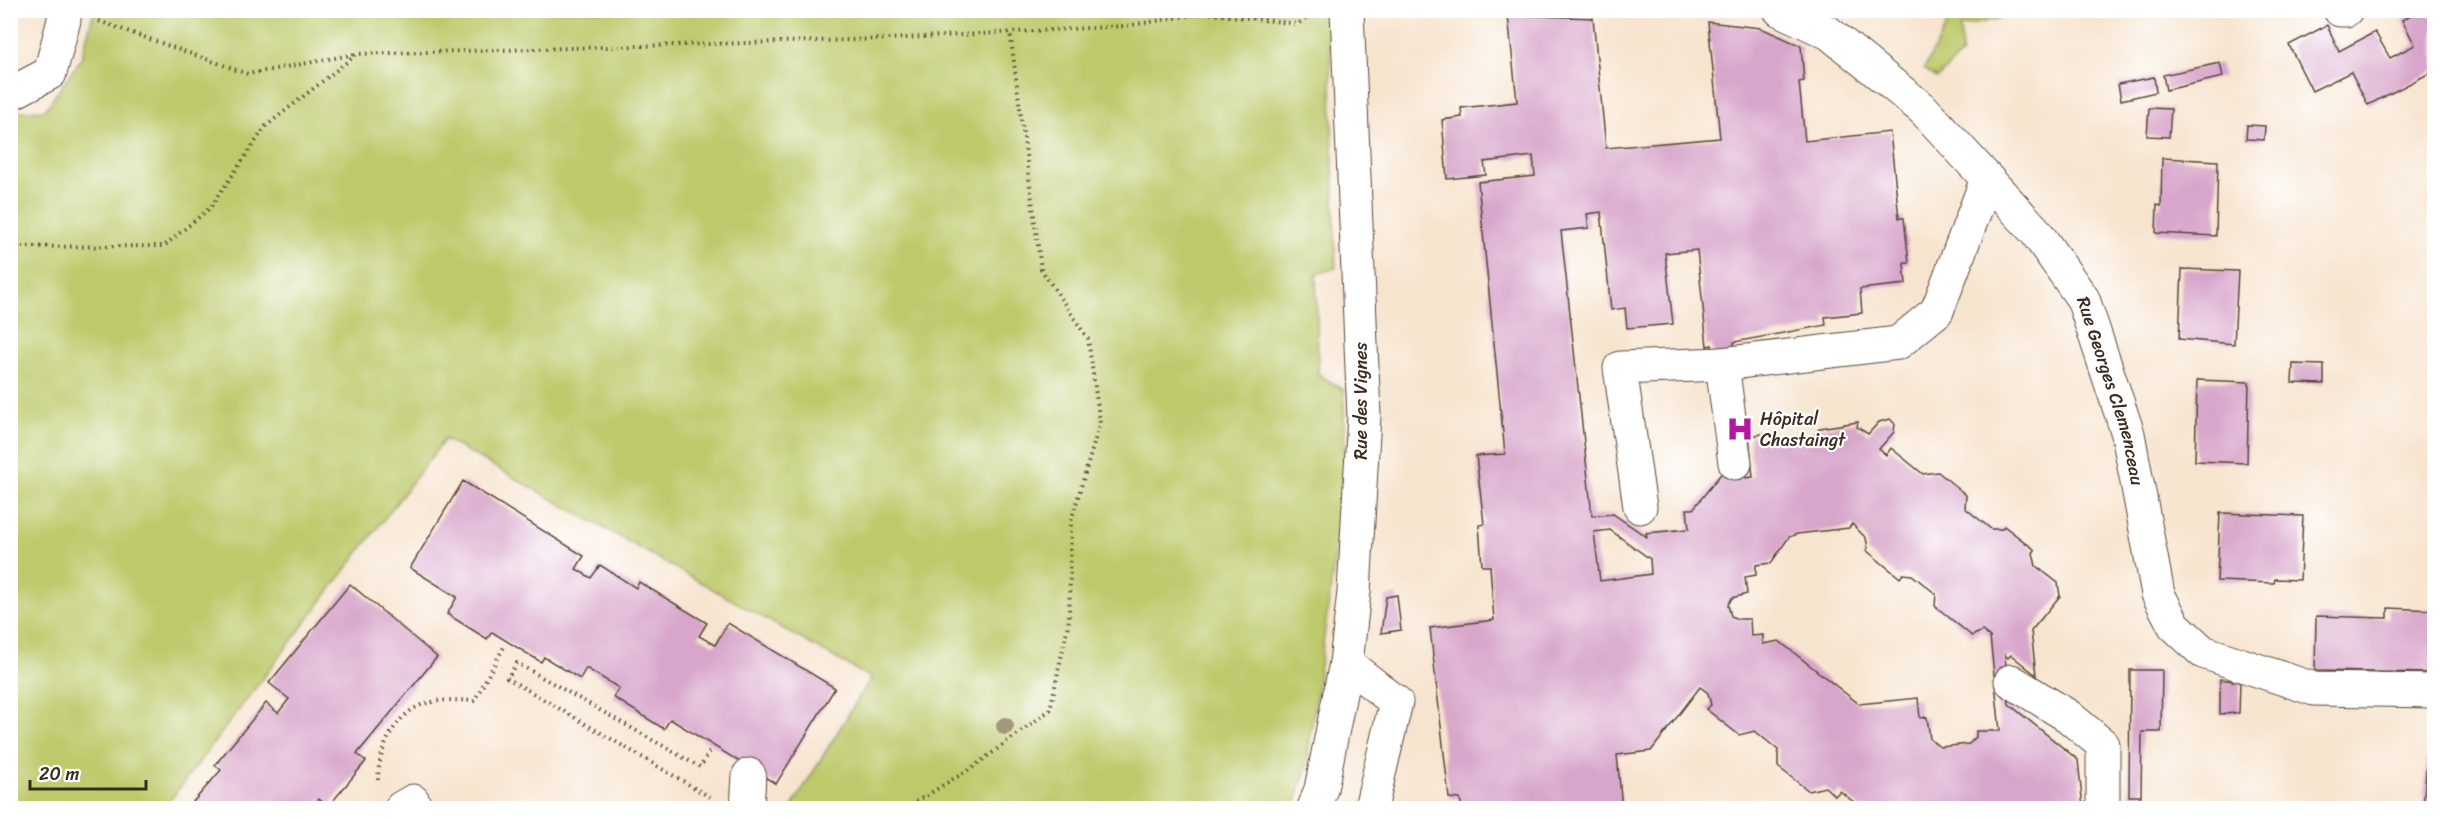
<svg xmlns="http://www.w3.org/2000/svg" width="2445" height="819" font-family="Sriracha,sans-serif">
<rect width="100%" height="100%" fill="#fff"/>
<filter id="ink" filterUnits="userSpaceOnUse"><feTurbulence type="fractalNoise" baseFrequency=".0167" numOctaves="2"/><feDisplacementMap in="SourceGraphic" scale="12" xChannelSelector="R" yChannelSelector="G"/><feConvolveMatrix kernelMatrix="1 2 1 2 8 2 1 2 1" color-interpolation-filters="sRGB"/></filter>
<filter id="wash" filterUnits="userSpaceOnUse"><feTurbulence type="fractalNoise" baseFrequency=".008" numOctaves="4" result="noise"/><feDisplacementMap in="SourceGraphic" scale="24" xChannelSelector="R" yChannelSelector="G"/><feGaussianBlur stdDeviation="1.35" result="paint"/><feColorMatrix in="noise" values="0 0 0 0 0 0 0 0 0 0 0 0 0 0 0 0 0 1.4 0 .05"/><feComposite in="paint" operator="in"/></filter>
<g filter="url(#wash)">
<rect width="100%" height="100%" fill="#f7e4cf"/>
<g fill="#bdc96b" stroke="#7c7a44" stroke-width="1.5">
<polygon points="94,11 1329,11 1336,268 1316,274 1318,374 1344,390 1345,481 1306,769 1294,808 791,808 871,678 445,439 164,808 11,808 11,112 45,110 81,59"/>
<polygon points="1954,11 1954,10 2034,11 1960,27 1962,53 1937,78 1924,69"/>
</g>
<g id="blocks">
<g fill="#d8a6ca" fill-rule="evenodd">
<polygon points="2420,10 2434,10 2434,71 2368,105 2351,72 2312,91 2289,45 2327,25 2339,51 2375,32 2390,58 2415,45 2402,20"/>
<path d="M1508,15l85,3 13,130 114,-10 -12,-116 53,6 40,18 3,35 -5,1 6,59 85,-9 9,86h5l5,45h-5l2,21 -46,5 2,24 -37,4 1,8 -92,17 12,136 7,-1 -4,-41 21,-3 10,8 31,-2 9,-11 38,-6 -1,5 11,7 11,-12 11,-3 5,5 -1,8 -15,17 7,6 5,-7 32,26 15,-2 28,23 -1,13 26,21h11l2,-3 31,24 -2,3 3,13 22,17 2,13 -29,35 5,44 -25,-20 -3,3 -3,-3 4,49 69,56 5,48h-222l-21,-17 -5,5 -10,-9 -16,4 -31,-24v-17l-23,-19 -16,4 -33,-26 5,-4 -3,-12 -8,-6 -49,64 -34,4 5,53h-160l-2,-9 -11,-1 -19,-170 64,-8 -4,-54h-8l-3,-41 5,-1 -8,-68 29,-2 -27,-272 57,-6 -2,-20 -49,6 2,13 -39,4 -5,-59 20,-3 -1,-9 56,-6zM1601,212l10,98 14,-2 2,20 46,-4 -8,-71 32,-3 10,96 5,-1 12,125 -31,39h-6l2,20 -43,4 1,4 -34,-23 -21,2 -31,-285 28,-3 -2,-14zM1852,524l14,14 2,10 -2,2 34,28 3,-4 9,1 24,19 -1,12 37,30 10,-5 8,6 10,94h-24v6l-7,7 -29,3 -10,-8 -3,-22 -7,1 -2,-20 -59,6 -80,-63 -16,3v-9l-12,1 -1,-17h-13l-6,-3 -3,-11 4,-7 15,-4 -2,-17 11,-2v-10l15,-2 18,-26 8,-3 52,-6zM1610,530l40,29 1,15 -51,7 -6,-49z"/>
<polygon points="2220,63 2223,77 2166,90 2163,75"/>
<polygon points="2154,77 2156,92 2121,100 2118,84"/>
<polygon points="2149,108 2171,109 2169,137 2147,136"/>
<polygon points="2247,125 2265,126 2264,140 2246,139"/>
<polygon points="2162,158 2218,161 2216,236 2156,233 2157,205 2161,206"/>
<polygon points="2182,269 2238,271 2234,344 2179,339"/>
<polygon points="2293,364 2324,365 2324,384 2292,383"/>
<polygon points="2197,380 2249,382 2247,463 2195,461"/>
<polygon points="463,481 584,556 576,569 591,578 600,565 636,588 639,582 707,623 699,636 715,645 728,623 835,688 776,784 670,719 664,729 613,697 619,688 586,668 580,679 544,657 541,662 492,632 487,639 447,614 457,597 410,568"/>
<polygon points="2220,513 2303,516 2300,580 2275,579 2274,583 2217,581"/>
<polygon points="350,584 437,657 357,754 366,761 328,807 319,799 311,808 201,808 193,802 221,770 215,765 266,703 278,713 289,699 269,683"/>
<polygon points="1397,595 1401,630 1381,633 1386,597"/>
<polygon points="2388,608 2434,610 2434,673 2315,671 2316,616 2388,618"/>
<polygon points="2130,670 2162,670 2161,732 2142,732 2141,796 2129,796"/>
<polygon points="2220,679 2240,682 2239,713 2220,714"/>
<polygon points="2427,760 2434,761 2434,808 2423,808"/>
</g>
</g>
</g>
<g filter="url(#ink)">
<use href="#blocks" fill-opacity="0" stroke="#574639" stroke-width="1.5"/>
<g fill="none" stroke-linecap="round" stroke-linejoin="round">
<defs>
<g id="minor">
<path id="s1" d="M1780,10l49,23 95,77 112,122 47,67 45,135 30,160 16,31 29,27 111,37 120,2"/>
<polyline points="2340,10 2346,10"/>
<polyline points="10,94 50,73 64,20 64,10"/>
<polyline points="1735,463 1722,364 1898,343 1937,311 1987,179"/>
<polyline points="1640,507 1620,368 1722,364"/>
<polyline points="1346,663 1396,702 1371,808"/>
<polyline points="2011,681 2068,716 2103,745 2103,808"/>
<polyline points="401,808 413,801"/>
<polyline points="747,808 749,775"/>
<polyline points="1314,808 1321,789 1346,663 1354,592 1364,416 1347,10"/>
</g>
</defs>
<use href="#minor" stroke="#574639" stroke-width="35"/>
<g stroke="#574639" stroke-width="4" stroke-dasharray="1.5 4.5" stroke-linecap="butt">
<polyline points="99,21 248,74 356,54"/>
<polyline points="10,247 164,246 210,208 266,126 357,54 887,39 1125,26 1205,13 1298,24 1311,14"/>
<path d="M378,780c0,-30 17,-68 49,-77 15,-4 31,-3 47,-2l31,-56"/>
<polyline points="710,797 507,678 517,663 700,767 711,750"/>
<polyline points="906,808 973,767 1050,710 1069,620 1071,521 1100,423 1088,339 1041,269 1010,32"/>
</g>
<use href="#minor" stroke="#fff" stroke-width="33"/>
</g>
<circle fill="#a5987a" cx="1005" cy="726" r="9"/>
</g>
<defs>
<symbol id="hospital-bare" viewBox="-9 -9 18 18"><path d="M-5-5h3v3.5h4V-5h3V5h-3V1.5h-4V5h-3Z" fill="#b5179e" stroke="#fff" stroke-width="2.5" paint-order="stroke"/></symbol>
</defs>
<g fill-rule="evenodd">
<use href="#hospital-bare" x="1721" y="410" width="38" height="38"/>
</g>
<g text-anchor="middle" stroke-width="4.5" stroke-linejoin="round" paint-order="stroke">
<g font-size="18" fill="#3b2a1e" stroke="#fff">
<text dy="6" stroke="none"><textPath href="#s1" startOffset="520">Rue Georges Clemenceau</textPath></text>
<text transform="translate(1361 401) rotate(-90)" y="6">Rue des Vignes</text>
</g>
<g font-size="18" fill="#3b2a1e" stroke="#fff" text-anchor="start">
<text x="1760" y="425">Hôpital<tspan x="1760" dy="21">Chastaingt</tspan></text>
</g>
</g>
<rect width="2445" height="819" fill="none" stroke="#fff" stroke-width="36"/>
<path d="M30 780v9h116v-9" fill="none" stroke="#3b2a1e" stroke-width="3"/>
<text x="39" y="780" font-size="18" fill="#3b2a1e" stroke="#ffffff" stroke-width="4.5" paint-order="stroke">20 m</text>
</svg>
